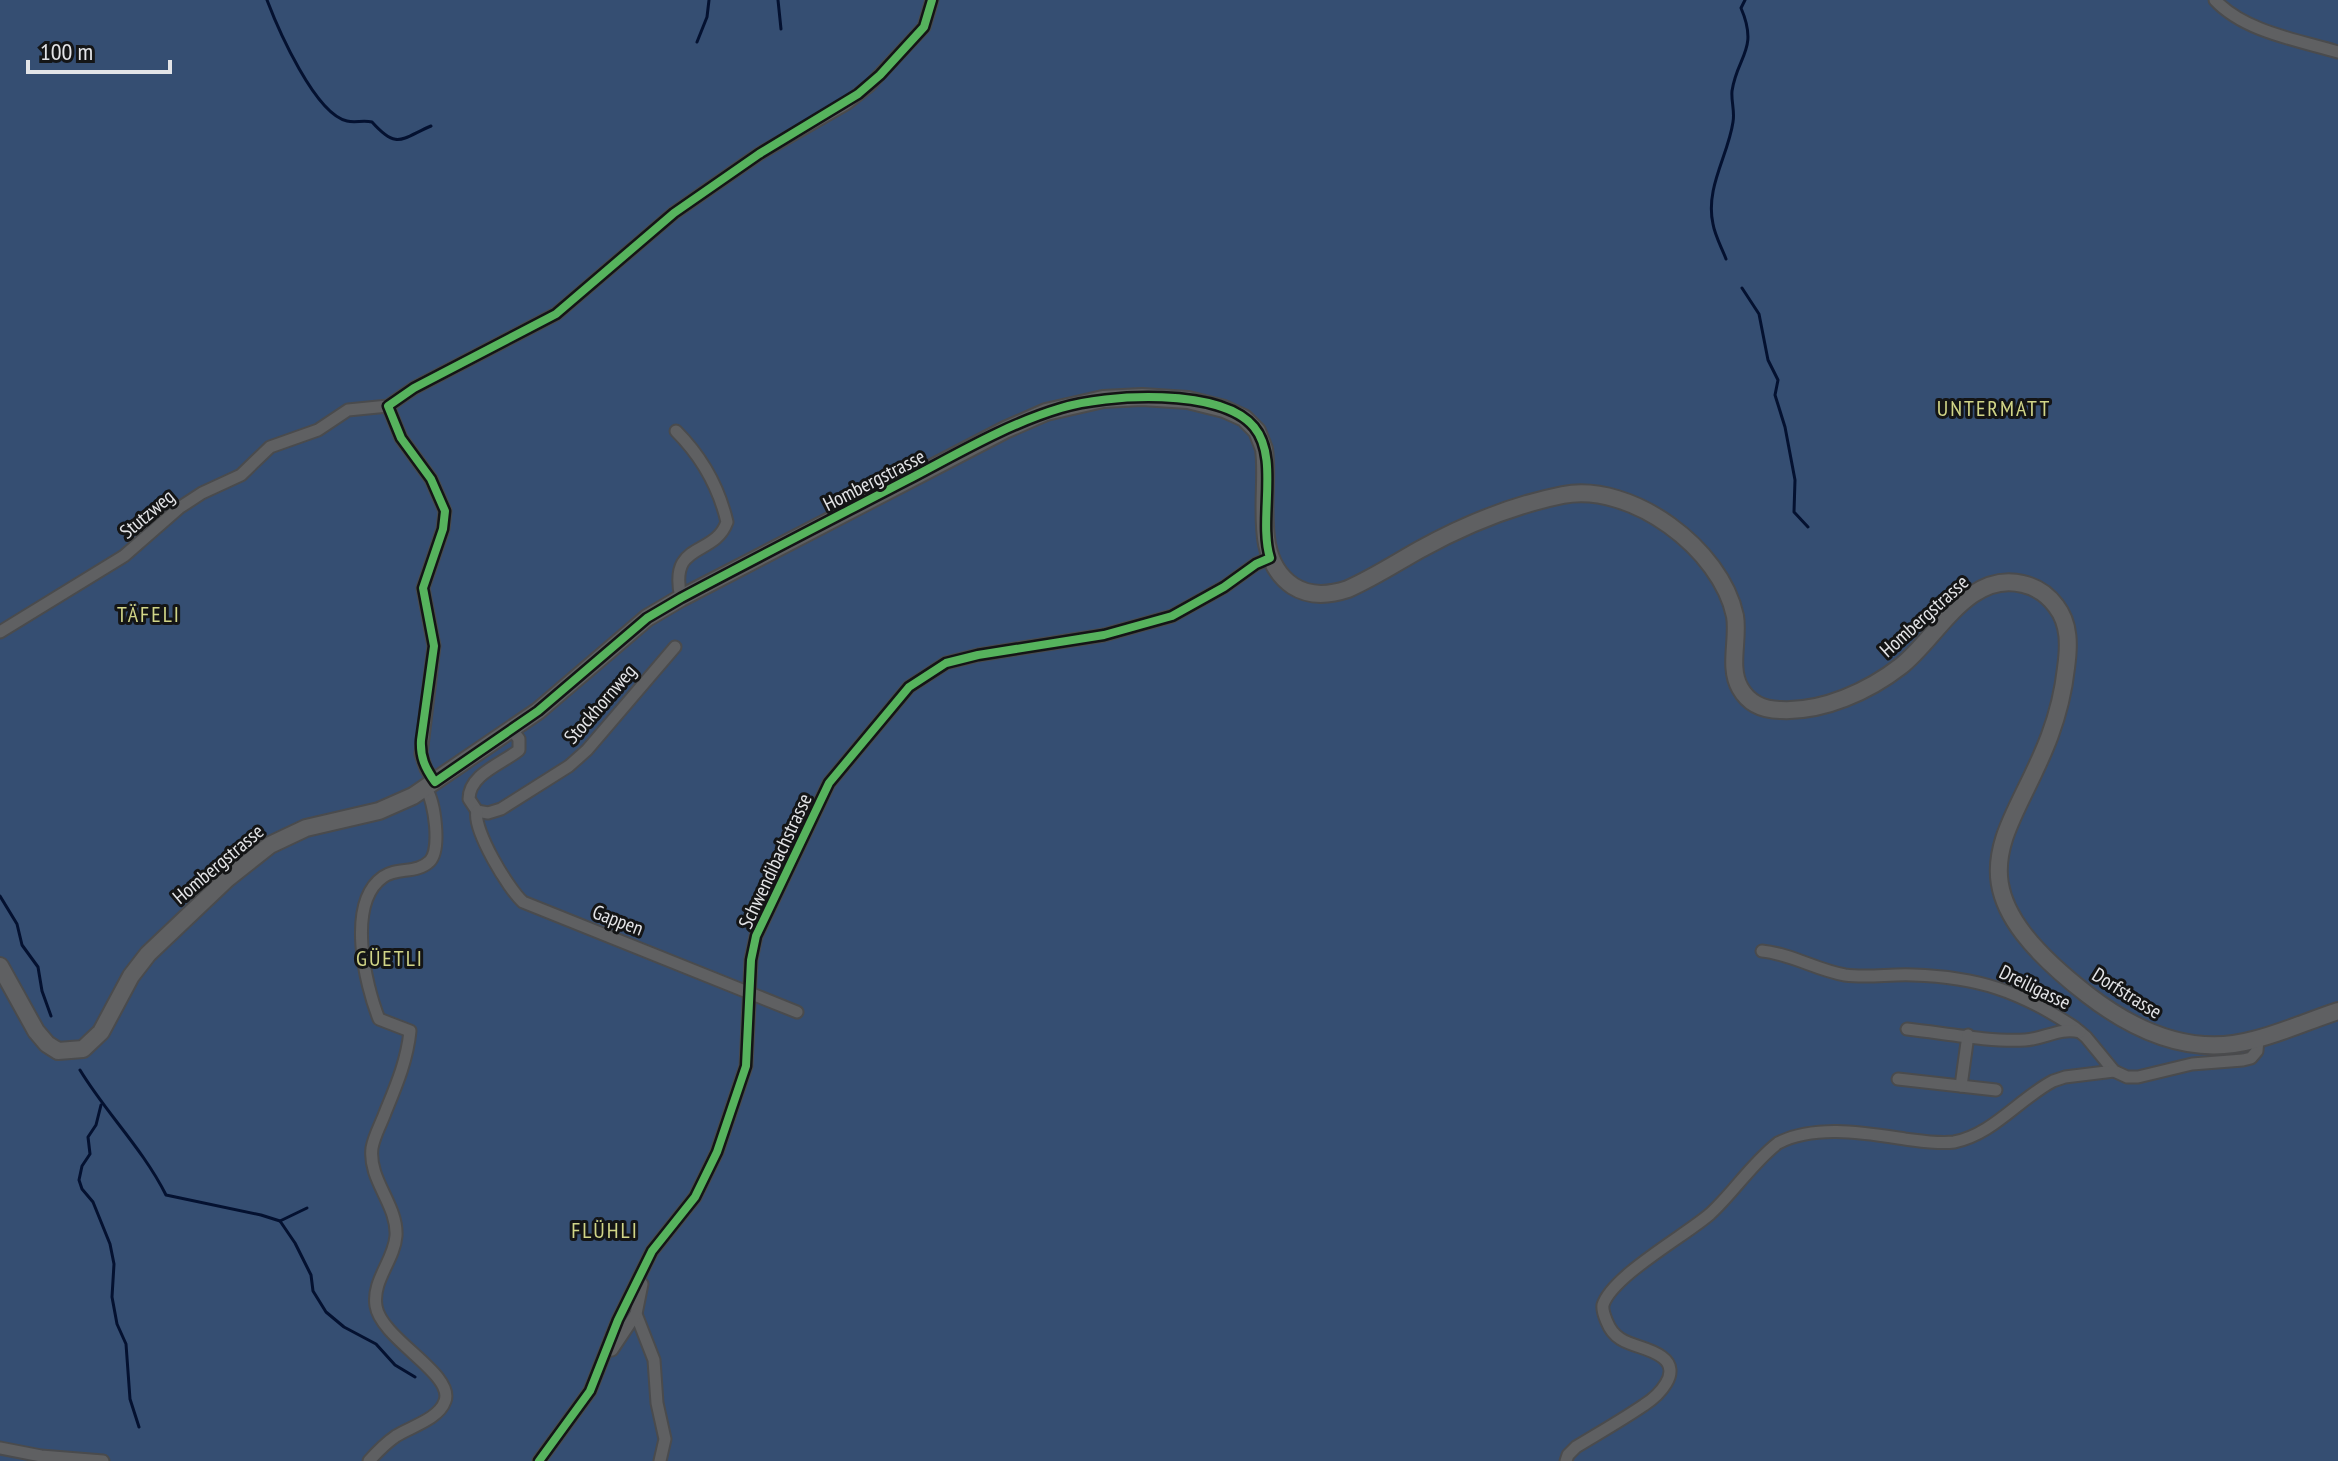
<svg xmlns="http://www.w3.org/2000/svg" width="2338" height="1461" font-family="'PT Sans Narrow',sans-serif">
<rect width="100%" height="100%" fill="#2b2d2f"/>
<rect fill="#354e72" x="0" y="0" width="2338" height="1461"/>
<g fill="none" stroke-linecap="round" stroke-linejoin="round">
<g stroke="#041130" stroke-width="3">
<path d="M267,0c11,29 48,114 80,121 8,2 16,-1 25,1 25,28 29,17 59,4"/>
<polyline points="778,0 781,29"/>
<polyline points="697,42 707,17 709,0"/>
<path d="M1726,259c-4,-11 -11,-23 -13,-35 -8,-36 15,-68 20,-102 2,-11 -2,-21 -1,-31 5,-35 27,-41 9,-83l4,-8"/>
<polyline points="1742,288 1759,314 1768,360 1778,380 1775,395 1785,427 1795,480 1794,512 1808,527"/>
<polyline points="0,896 17,924 22,945 38,967 42,991 51,1016"/>
<path d="M80,1070c26,43 63,79 86,125l95,20 19,6 15,22 16,32 2,16 13,21 18,15 32,17 19,21 20,12"/>
<polyline points="101,1105 96,1125 88,1137 90,1154 82,1166 79,1180 82,1189 93,1202 110,1244 114,1264 112,1297 117,1324 126,1344 130,1399 139,1427"/>
<polyline points="280,1221 307,1208"/>
</g>
<defs>
<g id="street">
<path d="M2215,0c30,32 83,40 123,52"/>
<polyline points="388,406 401,438 431,479 445,511 443,529 423,588 434,646 421,754 426,769 435,782"/>
<path d="M676,431c25,25 43,57 51,91 -13,36 -59,18 -46,76"/>
<polyline points="0,632 124,556 179,508 202,493 241,475 270,447 318,430 348,410 388,406 414,388 556,314 674,213 759,154 846,104 870,85 924,27 932,0"/>
<path d="M512,730l7,9v11c-17,14 -50,24 -50,49l8,12 11,2 13,-4 68,-43 18,-16 88,-103"/>
<path d="M477,811c-5,18 32,79 46,91l274,110"/>
<path d="M1762,951c30,3 54,19 83,24 22,3 45,-1 68,0 65,2 106,16 161,52l12,10 28,34 13,6h11l54,-13 51,-4 8,-2 6,-7 1,-12"/>
<path d="M1907,1029c37,4 81,13 118,11 20,-1 34,-13 55,-8"/>
<polyline points="1898,1079 1996,1090"/>
<polyline points="1961,1086 1968,1035"/>
<polyline points="642,1284 636,1314 654,1360 657,1403 665,1439 660,1461"/>
<polyline points="612,1350 636,1314"/>
<polyline points="0,1448 41,1456 103,1461"/>
<path d="M369,1461c8,-9 17,-18 27,-25 14,-9 43,-17 49,-35 10,-27 -64,-62 -69,-95 -4,-26 18,-45 20,-70 2,-31 -28,-56 -24,-88 2,-12 9,-24 13,-35 11,-27 22,-52 25,-82l-31,-12c-14,-35 -33,-116 4,-142 14,-10 34,-3 47,-16 11,-12 5,-59 -4,-72"/>
<polyline points="539,1461 590,1391 618,1320 652,1251 695,1197 717,1152 746,1066 751,960 756,936 829,783 909,687 946,663 978,655 1104,635 1172,616 1224,587 1256,564 1270,558"/>
<path d="M1566,1461l2,-6 8,-8c23,-14 46,-27 68,-42 14,-9 39,-33 18,-48 -19,-14 -45,-9 -55,-35 -2,-5 -5,-11 -4,-17 9,-29 83,-70 107,-91 24,-22 42,-51 68,-71 37,-19 87,-10 127,-4 16,2 33,5 49,3 38,-7 65,-43 99,-61l12,-4 49,-6"/>
</g>
<path id="secondary" d="M0,966l36,65 11,13 11,7 25,-2 18,-17 30,-56 17,-22 79,-75 43,-34 36,-17 73,-17 34,-15 125,-85 109,-93 34,-20 324,-168 41,-18 57,-13 39,-2 46,3 36,9 20,9 13,13 7,18c6,44 -14,108 29,137 17,11 37,9 55,3 25,-11 48,-26 71,-39 45,-25 94,-45 144,-55 69,-13 158,54 172,121 4,23 -7,51 5,72 9,16 24,22 41,22 42,2 88,-19 120,-44 36,-28 67,-96 122,-82 13,3 25,11 33,22 14,18 13,40 10,62 -17,155 -155,190 22,327 48,37 104,62 165,45 29,-7 57,-20 85,-29"/>
</defs>
<use href="#street" stroke="#4a4b4d" stroke-width="15"/>
<use href="#secondary" stroke="#4a4b4d" stroke-width="20"/>
<use href="#street" stroke="#5f6062" stroke-width="11"/>
<use href="#secondary" stroke="#5f6062" stroke-width="16"/>
<defs>
<path id="cycleway" d="M539,1461l51,-70 28,-71 34,-69 43,-54 22,-45 29,-86 5,-106 5,-24 73,-153 80,-96 37,-24 32,-8 126,-20 68,-19 52,-29 32,-23 14,-6c-12,-39 10,-100 -16,-131 -33,-40 -148,-33 -193,-19 -54,16 -104,46 -154,72 -75,39 -151,78 -226,118l-34,20 -109,93 -103,71c-10,-14 -15,-25 -14,-42l13,-94 -11,-58 20,-59 2,-18 -14,-32 -30,-41 -13,-32 26,-18 142,-74 118,-101 85,-59 99,-60 22,-19 44,-48 8,-27"/>
</defs>
<use href="#cycleway" stroke="#141516" stroke-width="13"/>
<use href="#cycleway" stroke="#56b35d" stroke-width="8"/>
</g>
<g text-anchor="middle" stroke-width="6" stroke-linejoin="round" paint-order="stroke">
<g font-size="20" fill="#e3e4e7" stroke="#141516">
<text transform="translate(874 480) rotate(-27)" y="7">Hombergstrasse</text>
<text transform="translate(147 514) rotate(-40)" y="7">Stutzweg</text>
<text transform="translate(1924 616) rotate(-42)" y="7">Hombergstrasse</text>
<text transform="translate(600 704) rotate(-49)" y="7">Stockhornweg</text>
<text transform="translate(775 861) rotate(-65)" y="7">Schwendibachstrasse</text>
<text transform="translate(218 864) rotate(-40)" y="7">Hombergstrasse</text>
<text transform="translate(618 920) rotate(21)" y="7">Gappen</text>
<text transform="translate(2035 987) rotate(26)" y="7">Dreiligasse</text>
<text transform="translate(2127 993) rotate(32)" y="7">Dorfstrasse</text>
</g>
<g font-size="22" letter-spacing="2" fill="#d1d587" stroke="#141516">
<text x="1994" y="416">UNTERMATT</text>
<text x="149" y="622">TÄFELI</text>
<text x="390" y="966">GÜETLI</text>
<text x="605" y="1238">FLÜHLI</text>
</g>
</g>
<path d="M28 60v12h142v-12" fill="none" stroke="#e3e4e7" stroke-width="4"/>
<text x="40" y="60" font-size="24" fill="#e3e4e7" stroke="#141516" stroke-width="6" paint-order="stroke">100 m</text>
</svg>
